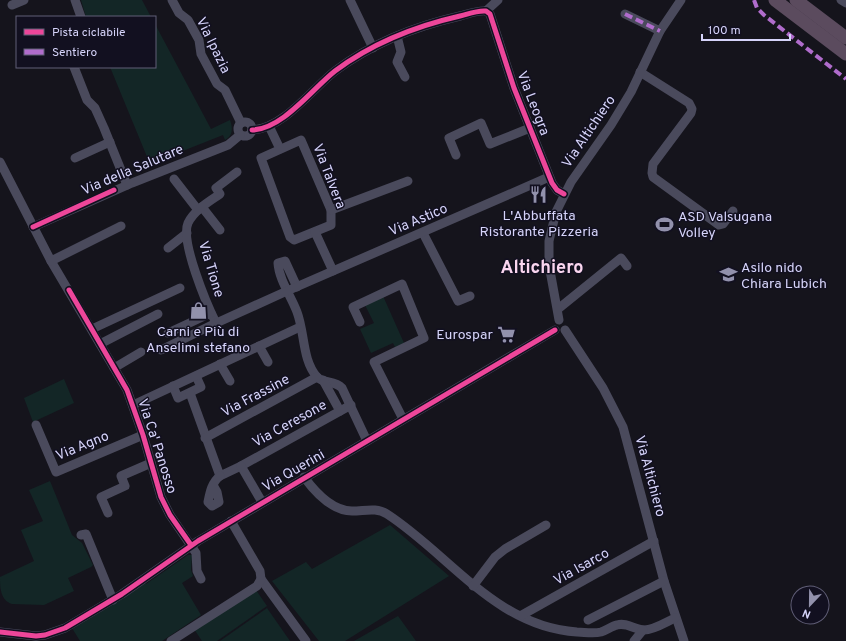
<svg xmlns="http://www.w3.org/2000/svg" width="846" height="641" font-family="Overpass,sans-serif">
<rect width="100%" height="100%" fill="#15141c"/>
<g fill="#132626">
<polygon points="81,0 142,0 151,17 86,17"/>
<path d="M155,24l56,105 19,-9c3,8 3,16 -5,20l-2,-5 -73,29 -40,-97h45z"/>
<polygon points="383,296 404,343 395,347 393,343 371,353 360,329 374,323 365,305"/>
<polygon points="64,379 74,403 33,422 24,398"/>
<path d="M50,481l22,54 10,8 11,22 -2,2 -23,11 6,13 -30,14 -32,-1c-12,-4 -12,-17 -12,-27l34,-16 -13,-31 22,-9 -14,-31z"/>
<polygon points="390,525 449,576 345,641 319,641 272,581 306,562 312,569"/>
<polygon points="188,555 192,555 191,570 193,576 182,583 201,615 162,641 80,641 72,628 144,581 146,584"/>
<polygon points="256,590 267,606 217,641 202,641 194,629"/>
<polygon points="267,608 290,641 220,641"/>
<polygon points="398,616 416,641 354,641"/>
</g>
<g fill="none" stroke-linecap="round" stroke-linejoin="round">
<g stroke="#4a4a5c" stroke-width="9">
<polyline points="75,0 81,17"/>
<polyline points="172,0 179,13 188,20 199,40 201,54 217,84 225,90 241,123"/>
<polyline points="350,0 373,48"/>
<polyline points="841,0 846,3"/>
<polyline points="12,5 24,0"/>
<polyline points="486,11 498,0"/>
<polyline points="625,14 660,31"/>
<polyline points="397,36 401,52 397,62 405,77"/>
<polyline points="74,67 87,100 95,108 104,128 127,185"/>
<polyline points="640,72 689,103 692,109 691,113 653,164 652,173 653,177 719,225 723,224 733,211"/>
<circle cx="245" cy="129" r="7"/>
<polyline points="269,126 280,149"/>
<path d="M252,130c31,-1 60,-41 83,-59 36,-27 81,-45 125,-55 8,-2 18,-6 26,-5l4,3 24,74 38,95 5,7 7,4"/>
<polygon points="301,140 331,210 331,225 294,240 290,237 261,158"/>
<polyline points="456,155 449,138 481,123 490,144 530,128"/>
<polyline points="75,158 110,142"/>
<polyline points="0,162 51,261 127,390 143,435 161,497 170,515 196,553 197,571 201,579"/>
<polyline points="174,179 198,210"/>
<polyline points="202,207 220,230"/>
<polyline points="331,210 408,181"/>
<polyline points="33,227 132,183 228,145 240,135"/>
<polyline points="315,232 333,271"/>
<polyline points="423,233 458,301 470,296"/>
<polyline points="168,248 187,233"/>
<polyline points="51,261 121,226"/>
<path d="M297,287l-12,-26 -7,2c1,17 13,33 19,49 8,21 5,48 20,65 7,7 17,3 25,11l25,53"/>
<polyline points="558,309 621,258 627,266"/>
<polyline points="559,320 549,265 549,241 556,212 571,182 611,125 631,92 660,31 681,0"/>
<polyline points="360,322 353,307 402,284 424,338 374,362 403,419"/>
<path d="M216,323c-9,-18 -36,-82 -28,-100 6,-13 22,-22 32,-29l-4,-6 21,-16"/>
<polyline points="92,329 180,288"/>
<polyline points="565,330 603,388 623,427 664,581 684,641"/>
<polyline points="168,333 211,313"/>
<polyline points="100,344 158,314"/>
<polyline points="259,346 268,362"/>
<polyline points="161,350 212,325 287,291 549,177"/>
<polyline points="220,364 230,381"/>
<polyline points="114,368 141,352"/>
<polyline points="323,380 340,411"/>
<polyline points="173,386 178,398 201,387 196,376"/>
<polyline points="190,393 220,476 241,466 351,405"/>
<polyline points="133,405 300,327"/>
<polyline points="36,425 56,472 143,435"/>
<polyline points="205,438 317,377"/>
<polyline points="241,466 262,502"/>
<path d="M304,477c11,15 29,34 48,34 13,0 24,-4 35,3 62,40 109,113 190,118 7,0 16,2 24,0 6,-2 11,-6 16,-7 10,-3 18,5 27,5 10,0 22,-8 31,-12"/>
<path d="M213,485l4,7 2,10 -7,4 -4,-4c2,-10 4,-20 12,-26"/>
<polyline points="108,513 101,497 125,486 121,476 151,463"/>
<polyline points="81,535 86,534 113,600"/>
<polyline points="261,579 306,641"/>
<polyline points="473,586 495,557 505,549 546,525"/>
<polyline points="522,615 654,541"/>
<polyline points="588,620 664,581"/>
<polyline points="0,632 36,636 45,635 65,628 122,594 198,541 555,330"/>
<polyline points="171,641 257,586 261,579 260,571 231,521"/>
<polyline points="634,641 643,630"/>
</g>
<g stroke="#5b4b5e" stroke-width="13">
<polyline points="775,0 846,54"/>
<polyline points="796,0 846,38"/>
</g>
<g stroke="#b06ccc" stroke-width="4" stroke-dasharray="8 4" stroke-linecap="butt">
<polyline points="754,0 757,8 764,15 846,79"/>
<polyline points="625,14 660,31"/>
</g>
<defs>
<g id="cycleway">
<path d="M252,130c31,-1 60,-41 83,-59 36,-27 81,-45 125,-55 8,-2 18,-6 26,-5l4,3 24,74 38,95 5,7 7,4"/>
<polyline points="33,227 114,190"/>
<polyline points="69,290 127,390 143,435 161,497 170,515 191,545"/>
<polyline points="0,632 36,636 45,635 65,628 122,594 198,541 555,330"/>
</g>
</defs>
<use href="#cycleway" stroke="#121020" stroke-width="8"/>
<use href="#cycleway" stroke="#ed469a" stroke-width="5"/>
</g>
<defs>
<symbol id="restaurant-bare" viewBox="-9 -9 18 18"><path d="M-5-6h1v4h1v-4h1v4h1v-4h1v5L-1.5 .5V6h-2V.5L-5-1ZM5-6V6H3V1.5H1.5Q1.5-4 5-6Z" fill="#9291ac" stroke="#121020" stroke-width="2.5" paint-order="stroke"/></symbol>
<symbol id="stadium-bare" viewBox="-9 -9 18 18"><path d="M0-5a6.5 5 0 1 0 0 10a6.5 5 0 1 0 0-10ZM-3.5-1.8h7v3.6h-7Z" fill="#9291ac" stroke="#121020" stroke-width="2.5" paint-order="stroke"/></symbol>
<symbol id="school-bare" viewBox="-9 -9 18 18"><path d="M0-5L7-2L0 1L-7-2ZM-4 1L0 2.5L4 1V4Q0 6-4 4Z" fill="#9291ac" stroke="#121020" stroke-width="2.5" paint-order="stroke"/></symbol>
<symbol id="shop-bare" viewBox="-9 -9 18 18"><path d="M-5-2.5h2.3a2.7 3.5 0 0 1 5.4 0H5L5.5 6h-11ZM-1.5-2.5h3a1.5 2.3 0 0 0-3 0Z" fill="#9291ac" stroke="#121020" stroke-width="2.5" paint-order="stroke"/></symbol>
<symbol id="supermarket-bare" viewBox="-9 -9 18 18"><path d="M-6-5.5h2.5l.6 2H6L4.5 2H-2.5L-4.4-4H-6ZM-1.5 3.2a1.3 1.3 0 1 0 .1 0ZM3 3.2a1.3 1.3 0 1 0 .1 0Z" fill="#9291ac" stroke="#121020" stroke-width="2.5" paint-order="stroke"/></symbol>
</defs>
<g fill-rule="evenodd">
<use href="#restaurant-bare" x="526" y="182" width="25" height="25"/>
<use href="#stadium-bare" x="652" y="212" width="25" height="25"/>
<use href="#school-bare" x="716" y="262" width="25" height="25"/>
<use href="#shop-bare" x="186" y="298" width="25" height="25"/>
<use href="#supermarket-bare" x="494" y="322" width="25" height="25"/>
</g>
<g text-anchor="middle" stroke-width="3" stroke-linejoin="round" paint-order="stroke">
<g font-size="14" fill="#d6d4fa" stroke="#121020">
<text transform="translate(214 45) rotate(64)" y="5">Via Ipazia</text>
<text transform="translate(534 103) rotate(69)" y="5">Via Leogra</text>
<text transform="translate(588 131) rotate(-56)" y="5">Via Altichiero</text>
<text transform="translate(132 169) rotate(-23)" y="5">Via della Salutare</text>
<text transform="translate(330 176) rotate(69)" y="5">Via Talvera</text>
<text transform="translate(418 219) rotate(-23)" y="5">Via Astico</text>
<text transform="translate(212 269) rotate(73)" y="5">Via Tione</text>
<text transform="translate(255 395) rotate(-28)" y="5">Via Frassine</text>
<text transform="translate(289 423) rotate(-29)" y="5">Via Ceresone</text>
<text transform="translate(82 445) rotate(-22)" y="5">Via Agno</text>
<text transform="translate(158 446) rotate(72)" y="5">Via Ca' Panosso</text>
<text transform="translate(293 470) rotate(-30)" y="5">Via Querini</text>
<text transform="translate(651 476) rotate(75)" y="5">Via Altichiero</text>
<text transform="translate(581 566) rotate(-29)" y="5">Via Isarco</text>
</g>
<g font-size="14" fill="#d6d4fa" stroke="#121020">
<text x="539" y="220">L'Abbuffata<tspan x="539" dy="16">Ristorante Pizzeria</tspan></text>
<text x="678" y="221" text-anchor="start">ASD Valsugana<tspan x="678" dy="16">Volley</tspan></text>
<text x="741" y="272" text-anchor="start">Asilo nido<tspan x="741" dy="16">Chiara Lubich</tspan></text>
<text x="198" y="336">Carni e Più di<tspan x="198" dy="16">Anselimi stefano</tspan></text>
<text x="493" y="339" text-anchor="end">Eurospar</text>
</g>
<g font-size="18" font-weight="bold" fill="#fad6ef" stroke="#121020">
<text x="542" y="273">Altichiero</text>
</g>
</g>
<rect x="16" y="16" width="140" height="52" fill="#121020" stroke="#605e77"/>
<rect x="24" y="29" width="20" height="6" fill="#ed469a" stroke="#605e77"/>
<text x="52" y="36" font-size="12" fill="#d6d4fa">Pista ciclabile</text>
<rect x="24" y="49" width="20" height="6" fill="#b06ccc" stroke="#605e77"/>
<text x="52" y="56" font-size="12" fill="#d6d4fa">Sentiero</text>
<g transform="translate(810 605) rotate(202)"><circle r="19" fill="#121020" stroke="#605e77"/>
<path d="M0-3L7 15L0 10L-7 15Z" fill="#9291ac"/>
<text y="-6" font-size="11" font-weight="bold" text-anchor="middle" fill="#d6d4fa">N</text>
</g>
<path d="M702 34v6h88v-6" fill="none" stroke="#d6d4fa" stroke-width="2"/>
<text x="708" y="34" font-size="12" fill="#d6d4fa" stroke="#121020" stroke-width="3" paint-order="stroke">100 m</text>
</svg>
